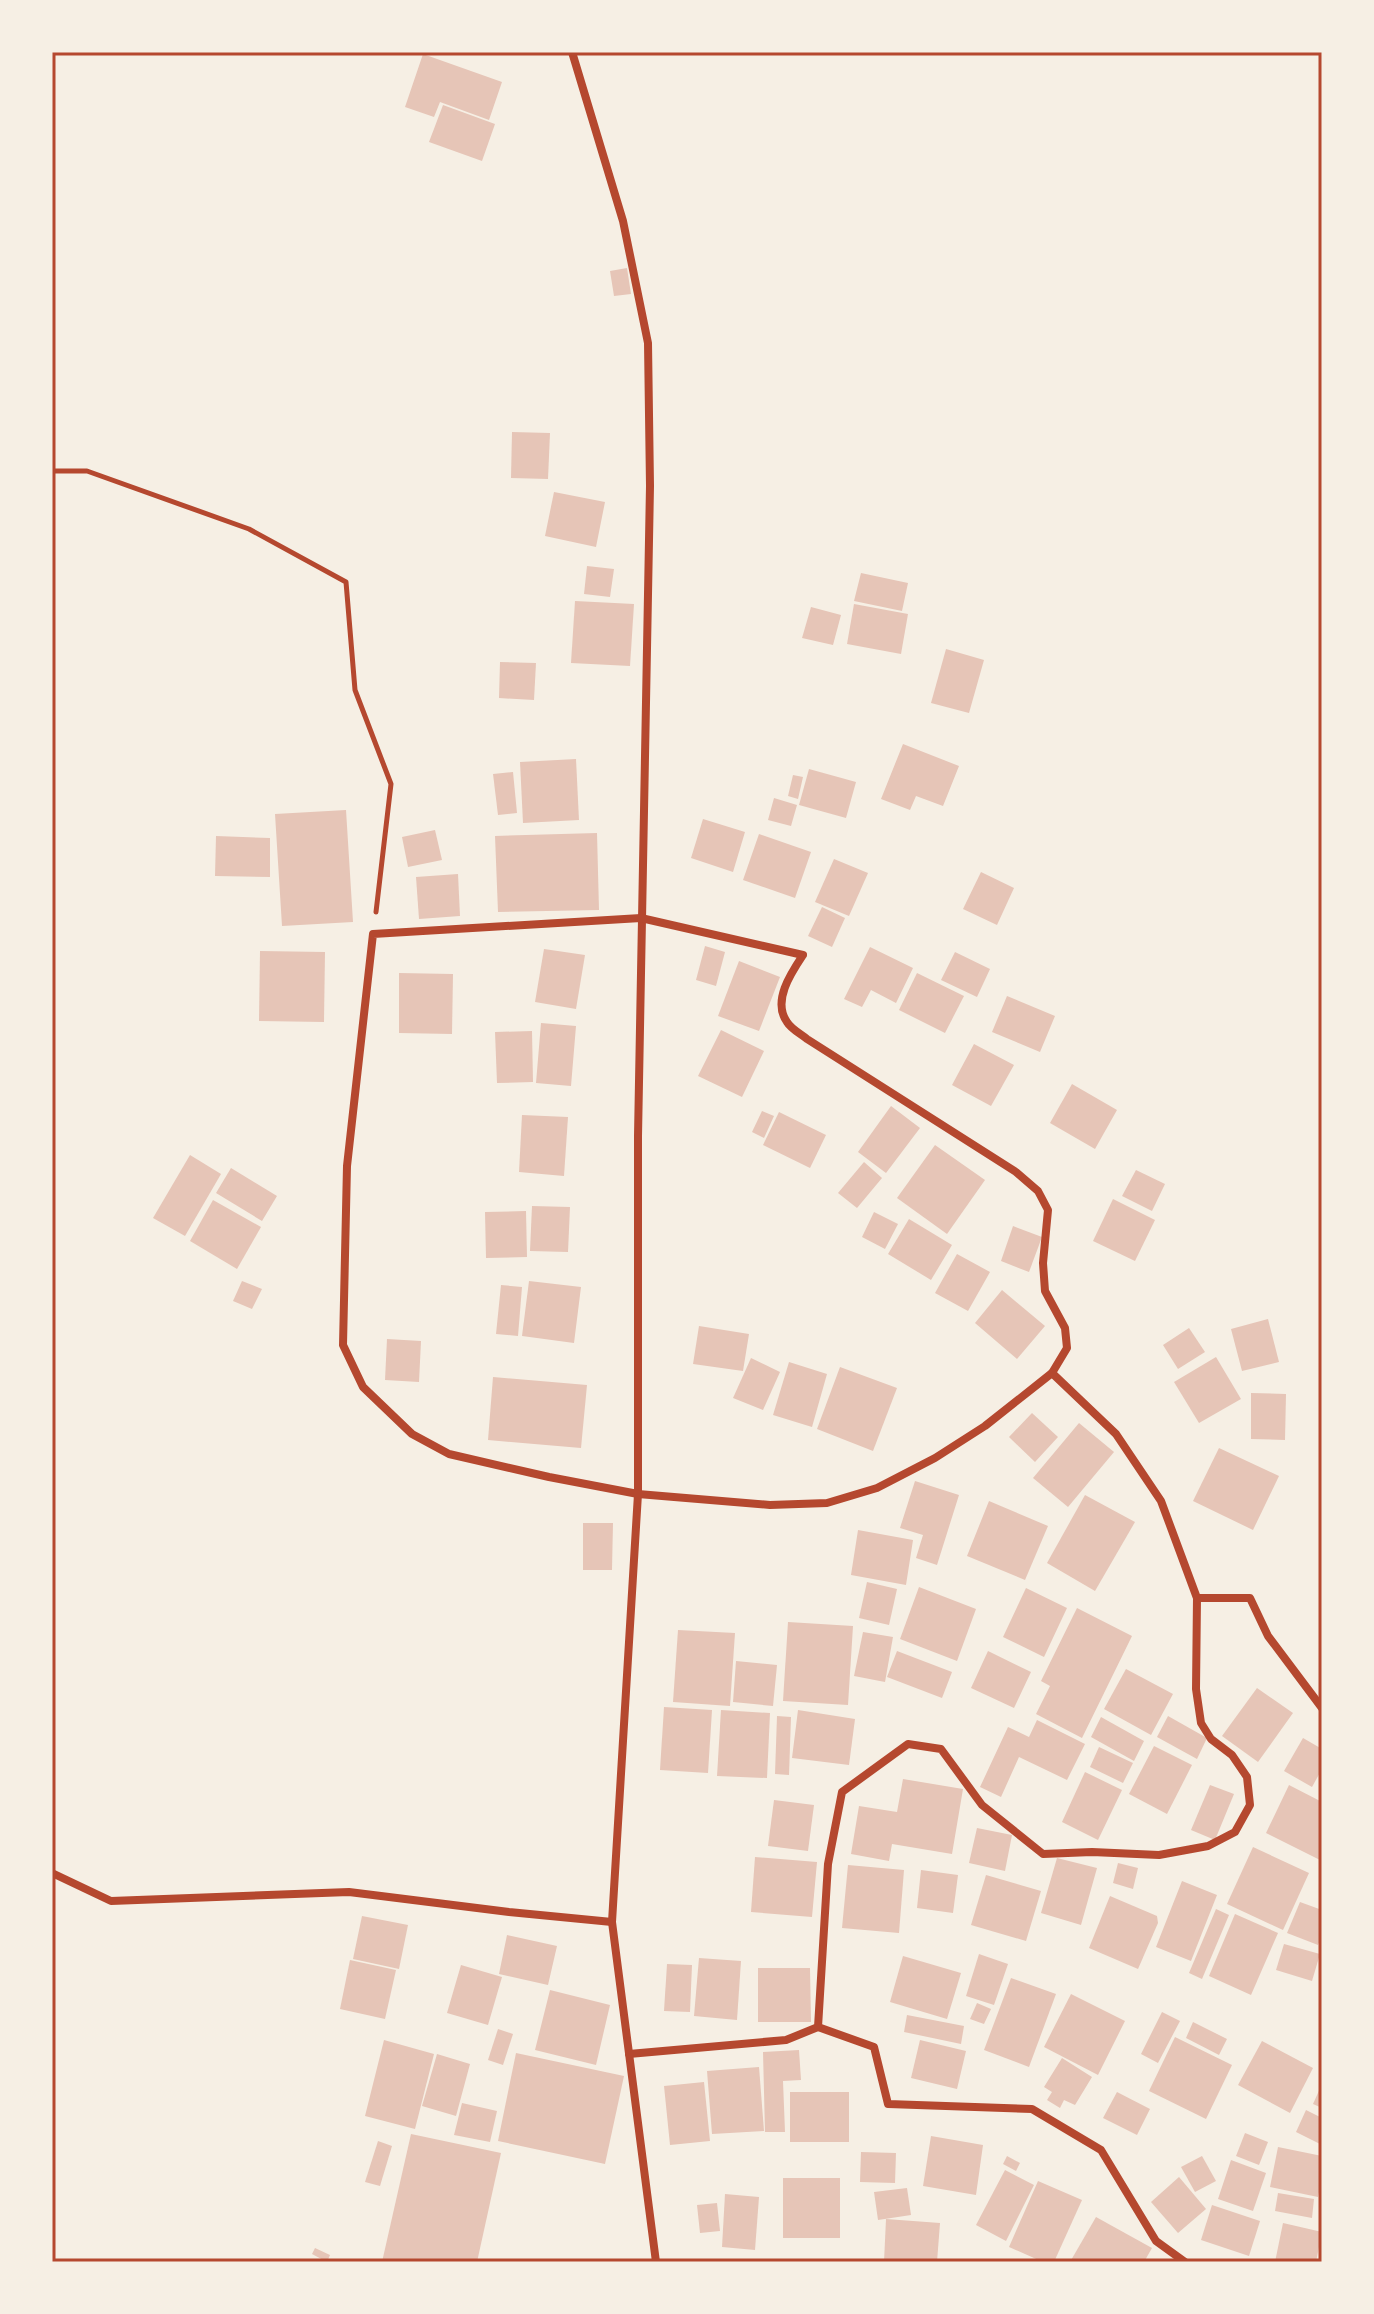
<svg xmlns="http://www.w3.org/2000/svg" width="1374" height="2314" font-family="Rubik,sans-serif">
<rect width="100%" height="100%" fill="#f6efe4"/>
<g fill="#e6c5b7">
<polygon points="423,54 502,82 489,120 440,102 434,117 405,107"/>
<polygon points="443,105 495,124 482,161 429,142"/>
<polygon points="627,268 631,294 614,296 610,271"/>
<polygon points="512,432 550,433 548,479 511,478"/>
<polygon points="554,492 605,502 596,547 545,536"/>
<polygon points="587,566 614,569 610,597 584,594"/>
<polygon points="861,573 908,583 902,611 854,601"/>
<polygon points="575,601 634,604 630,666 571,663"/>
<polygon points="854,604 908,614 901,654 847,644"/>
<polygon points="811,607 841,615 833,645 802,638"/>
<polygon points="946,649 984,660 969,713 931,703"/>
<polygon points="500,662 536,663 534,700 499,698"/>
<polygon points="903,744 959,766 943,806 916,796 910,810 881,799"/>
<polygon points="576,759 579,820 523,823 520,762"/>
<polygon points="809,769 856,782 846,818 799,805"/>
<polygon points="513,772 517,813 498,815 493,774"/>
<polygon points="793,775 803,777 798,799 788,796"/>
<polygon points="774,798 797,805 791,826 768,820"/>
<polygon points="346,810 353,922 282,926 275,814"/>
<polygon points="703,819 745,832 733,872 691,858"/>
<polygon points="435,830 442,860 408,867 402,837"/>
<polygon points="597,833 599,910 498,912 495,836"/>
<polygon points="759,834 811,852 795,898 743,880"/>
<polygon points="216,836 270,838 270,877 215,876"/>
<polygon points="834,859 868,873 849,916 815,902"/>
<polygon points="981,872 1014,888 997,925 963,909"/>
<polygon points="458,874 460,916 419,919 416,877"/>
<polygon points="822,907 845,918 832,947 808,936"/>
<polygon points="705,946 725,952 716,986 696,980"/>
<polygon points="870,947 913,968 896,1003 871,990 862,1007 844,999"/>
<polygon points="544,949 585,955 576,1009 535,1002"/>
<polygon points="260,951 325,952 324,1022 259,1021"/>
<polygon points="955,952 990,969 977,997 941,980"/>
<polygon points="739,961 780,977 759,1031 718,1016"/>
<polygon points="399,973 453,974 452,1034 399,1033"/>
<polygon points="917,973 964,996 945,1033 899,1010"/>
<polygon points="1007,996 1055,1016 1040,1052 992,1032"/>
<polygon points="541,1023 576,1026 571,1086 536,1083"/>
<polygon points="721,1030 764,1051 742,1097 698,1076"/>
<polygon points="532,1031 533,1082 497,1083 495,1032"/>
<polygon points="974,1044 1014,1065 991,1106 952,1085"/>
<polygon points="1072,1084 1117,1110 1095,1149 1050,1123"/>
<polygon points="891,1106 920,1128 886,1173 858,1152"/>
<polygon points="762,1111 774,1116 764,1138 752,1132"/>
<polygon points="779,1112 826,1135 810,1168 763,1145"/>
<polygon points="522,1115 568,1117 564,1176 519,1172"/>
<polygon points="935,1145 985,1180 947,1234 897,1198"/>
<polygon points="190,1155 221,1174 185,1236 153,1218"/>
<polygon points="864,1162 882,1178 857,1208 838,1193"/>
<polygon points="231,1168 277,1196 262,1221 216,1193"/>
<polygon points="1136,1170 1165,1184 1152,1211 1122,1196"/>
<polygon points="1113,1199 1155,1220 1135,1261 1093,1241"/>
<polygon points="213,1200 261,1227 237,1269 190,1241"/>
<polygon points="532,1206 570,1207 568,1252 530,1251"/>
<polygon points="526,1211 527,1257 486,1258 485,1212"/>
<polygon points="874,1212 898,1224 885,1249 862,1237"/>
<polygon points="909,1219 952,1245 931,1280 888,1254"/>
<polygon points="1013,1226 1042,1237 1029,1272 1001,1261"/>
<polygon points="957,1254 990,1272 968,1311 935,1293"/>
<polygon points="242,1281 262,1289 252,1309 233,1301"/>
<polygon points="529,1281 581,1287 574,1343 522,1336"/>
<polygon points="501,1285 522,1287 518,1336 496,1334"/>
<polygon points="1002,1290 1045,1326 1017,1359 975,1323"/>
<polygon points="1268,1319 1279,1362 1242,1371 1231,1329"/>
<polygon points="699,1326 749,1334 743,1371 693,1364"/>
<polygon points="1189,1328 1205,1352 1178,1369 1163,1345"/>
<polygon points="387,1339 421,1341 419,1382 385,1380"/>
<polygon points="1216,1357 1241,1399 1199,1423 1174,1382"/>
<polygon points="751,1358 780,1372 763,1410 733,1398"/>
<polygon points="789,1362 827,1374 812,1427 773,1415"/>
<polygon points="840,1367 897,1388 873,1451 817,1429"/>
<polygon points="493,1377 587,1385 581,1448 488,1440"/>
<polygon points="1251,1393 1286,1394 1285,1440 1251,1439"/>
<polygon points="1032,1413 1058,1437 1035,1462 1009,1437"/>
<polygon points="1079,1423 1114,1452 1068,1507 1033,1478"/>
<polygon points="1219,1448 1279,1476 1253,1530 1193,1501"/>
<polygon points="915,1481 959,1495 937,1565 916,1558 923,1535 900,1528"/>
<polygon points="1085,1495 1135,1522 1095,1591 1047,1563"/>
<polygon points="989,1501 1048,1526 1025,1580 967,1556"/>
<polygon points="583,1523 613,1523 612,1570 583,1570"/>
<polygon points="858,1530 913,1540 906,1585 851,1575"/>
<polygon points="867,1582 897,1589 889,1625 859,1618"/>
<polygon points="919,1587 976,1609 957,1661 900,1639"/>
<polygon points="1026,1588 1067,1608 1044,1657 1003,1637"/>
<polygon points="1077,1608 1132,1636 1082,1738 1036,1714 1050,1686 1041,1681"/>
<polygon points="788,1622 853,1626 848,1705 783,1701"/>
<polygon points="678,1630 735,1633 730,1706 673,1702"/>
<polygon points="863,1632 893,1637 885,1682 854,1676"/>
<polygon points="897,1651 952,1672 942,1698 887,1677"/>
<polygon points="988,1651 1031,1672 1014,1708 971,1688"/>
<polygon points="736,1661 777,1665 773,1706 733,1702"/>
<polygon points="1126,1669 1173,1694 1151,1735 1104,1709"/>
<polygon points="1257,1688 1293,1713 1258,1762 1222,1736"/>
<polygon points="664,1707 712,1710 708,1773 660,1770"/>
<polygon points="721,1710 770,1713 767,1778 717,1776"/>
<polygon points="798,1710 855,1719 849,1765 792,1758"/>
<polygon points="777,1716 791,1717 789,1775 775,1774"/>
<polygon points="1168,1716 1207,1738 1197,1759 1157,1737"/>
<polygon points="1101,1717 1144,1741 1134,1761 1091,1737"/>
<polygon points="1037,1720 1085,1744 1067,1780 1019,1757 1001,1797 980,1787 1008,1727 1029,1737"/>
<polygon points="1303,1738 1322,1749 1322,1769 1312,1787 1284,1771"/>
<polygon points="1154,1746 1192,1765 1167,1814 1129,1794"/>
<polygon points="1099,1747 1133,1763 1123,1783 1090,1767"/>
<polygon points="1085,1772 1122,1790 1098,1840 1062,1822"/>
<polygon points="903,1779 963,1789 952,1854 892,1844 889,1861 851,1854 859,1806 897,1812"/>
<polygon points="1210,1785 1234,1794 1215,1840 1191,1830"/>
<polygon points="1289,1785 1322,1802 1322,1861 1266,1833"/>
<polygon points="774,1800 814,1805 808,1851 768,1846"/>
<polygon points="977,1828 1012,1835 1005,1871 969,1863"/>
<polygon points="1253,1847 1309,1873 1283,1930 1227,1904"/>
<polygon points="755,1857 817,1862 812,1917 751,1912"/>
<polygon points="1057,1858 1097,1868 1081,1925 1041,1913"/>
<polygon points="1118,1863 1138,1868 1133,1889 1113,1883"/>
<polygon points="848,1865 904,1870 899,1933 842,1928"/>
<polygon points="921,1870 958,1875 953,1913 917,1908"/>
<polygon points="986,1875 1041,1891 1026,1941 971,1925"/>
<polygon points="1182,1881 1217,1895 1191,1961 1156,1947"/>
<polygon points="1110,1896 1157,1916 1158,1923 1138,1969 1089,1948"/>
<polygon points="1300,1902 1322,1910 1322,1935 1318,1945 1287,1933"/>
<polygon points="1216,1909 1229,1915 1202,1979 1189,1973"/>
<polygon points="1235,1914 1278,1933 1251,1995 1209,1976"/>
<polygon points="362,1916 408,1925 399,1969 353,1959"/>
<polygon points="507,1935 557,1946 548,1985 499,1974"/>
<polygon points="1284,1944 1320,1954 1312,1981 1276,1970"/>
<polygon points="979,1954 1008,1964 994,2005 966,1996"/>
<polygon points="903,1956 961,1973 947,2019 890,2002"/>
<polygon points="699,1958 741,1961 737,2020 694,2016"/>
<polygon points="350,1960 396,1970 385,2019 340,2009"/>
<polygon points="667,1964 692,1965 690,2012 664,2011"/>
<polygon points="461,1965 502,1977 488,2025 447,2013"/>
<polygon points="758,1968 810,1968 811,2022 758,2022"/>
<polygon points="1011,1978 1056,1994 1029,2067 984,2050"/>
<polygon points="550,1990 610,2005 596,2065 535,2050"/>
<polygon points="1071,1994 1125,2021 1098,2075 1044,2047"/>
<polygon points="977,2003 991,2009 984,2024 970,2019"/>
<polygon points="1162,2012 1180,2021 1158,2063 1141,2054"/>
<polygon points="907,2015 964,2026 961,2044 904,2032"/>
<polygon points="1193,2022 1227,2039 1219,2055 1186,2038"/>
<polygon points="498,2029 513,2034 503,2065 488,2060"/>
<polygon points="1175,2037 1232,2065 1206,2119 1149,2091"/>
<polygon points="384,2040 434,2054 415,2129 365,2116"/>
<polygon points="920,2040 966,2051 957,2089 911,2078"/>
<polygon points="1262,2041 1313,2068 1290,2113 1238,2085"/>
<polygon points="799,2050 801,2080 783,2081 785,2132 765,2132 763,2052"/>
<polygon points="516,2053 624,2076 605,2164 498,2141"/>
<polygon points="437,2054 470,2064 456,2116 422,2106"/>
<polygon points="1062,2058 1092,2077 1075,2105 1064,2100 1060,2108 1047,2100 1052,2092 1044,2087"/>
<polygon points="759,2067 764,2131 712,2134 707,2071"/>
<polygon points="704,2082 710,2141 670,2145 664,2086"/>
<polygon points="1322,2084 1322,2108 1313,2104"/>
<rect x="790" y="2092" width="59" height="50"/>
<polygon points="1117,2092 1150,2109 1137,2135 1103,2118"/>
<polygon points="462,2103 497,2111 490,2142 454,2135"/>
<polygon points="1306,2110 1322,2118 1322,2145 1296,2132"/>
<polygon points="1245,2133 1268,2142 1259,2165 1236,2156"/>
<polygon points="411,2134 501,2153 477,2262 382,2262"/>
<polygon points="931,2136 983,2145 976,2195 923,2186"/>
<polygon points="378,2141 392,2146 380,2186 365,2182"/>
<polygon points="1278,2147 1322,2156 1322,2178 1318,2197 1270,2187"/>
<polygon points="861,2152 896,2153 895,2183 860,2182"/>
<polygon points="1007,2156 1020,2163 1016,2171 1003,2164"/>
<polygon points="1202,2156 1216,2181 1195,2192 1181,2167"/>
<polygon points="1231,2160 1266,2173 1253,2211 1218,2199"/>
<polygon points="1005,2170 1034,2185 1006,2241 976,2225"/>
<polygon points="1179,2177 1206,2209 1178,2233 1151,2202"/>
<rect x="783" y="2178" width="57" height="60"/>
<polygon points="1038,2181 1082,2200 1054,2262 1043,2262 1009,2247"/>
<polygon points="907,2188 911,2215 878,2220 874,2192"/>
<polygon points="1278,2193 1314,2199 1312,2218 1275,2211"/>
<polygon points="725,2194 759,2197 755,2250 722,2247"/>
<polygon points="717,2203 720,2231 700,2233 697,2205"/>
<polygon points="1212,2205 1260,2221 1249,2256 1201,2240"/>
<polygon points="1096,2217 1152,2248 1144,2262 1070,2262"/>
<polygon points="886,2219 940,2223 937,2262 884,2262"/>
<polygon points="1283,2223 1322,2232 1316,2262 1275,2262"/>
<polygon points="315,2248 330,2255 327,2262 312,2254"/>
</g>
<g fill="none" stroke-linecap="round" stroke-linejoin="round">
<polyline stroke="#b5482f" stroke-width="5" points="52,471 87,471 249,529 346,582 355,690 391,784 376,912"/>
<g stroke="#b5482f" stroke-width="8">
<polyline points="572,52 623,221 648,343 650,486 638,1136 638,1494 612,1922 656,2262"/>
<path d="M641,918l162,37c-12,18 -31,46 -16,67 4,7 14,12 20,17l209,133 22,19 10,19 -5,53 2,28 20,37 2,20 -15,25 -67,53 -50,32 -58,30 -50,15 -57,2 -132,-11 -89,-17 -100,-23 -37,-20 -49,-47 -20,-42 4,-179 26,-232z"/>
<polyline points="1197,1598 1250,1598 1268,1636 1322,1708"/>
<polyline points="52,1873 111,1901 349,1892 509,1912 612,1922"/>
<polyline points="818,2027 874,2047 888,2104 1032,2109 1101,2150 1156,2241 1185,2262"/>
<polyline points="629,2054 786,2040 818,2027 828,1864 842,1792 908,1744 941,1749 982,1805 1043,1854 1092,1852 1159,1855 1208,1846 1235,1832 1250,1805 1247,1777 1232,1755 1211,1739 1201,1723 1196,1689 1197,1598 1161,1501 1116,1434 1052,1373"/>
</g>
</g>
<rect width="1374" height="2314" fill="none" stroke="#f6efe4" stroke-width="108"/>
<rect x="54" y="54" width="1266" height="2206" fill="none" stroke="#b5482f" stroke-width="3"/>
</svg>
